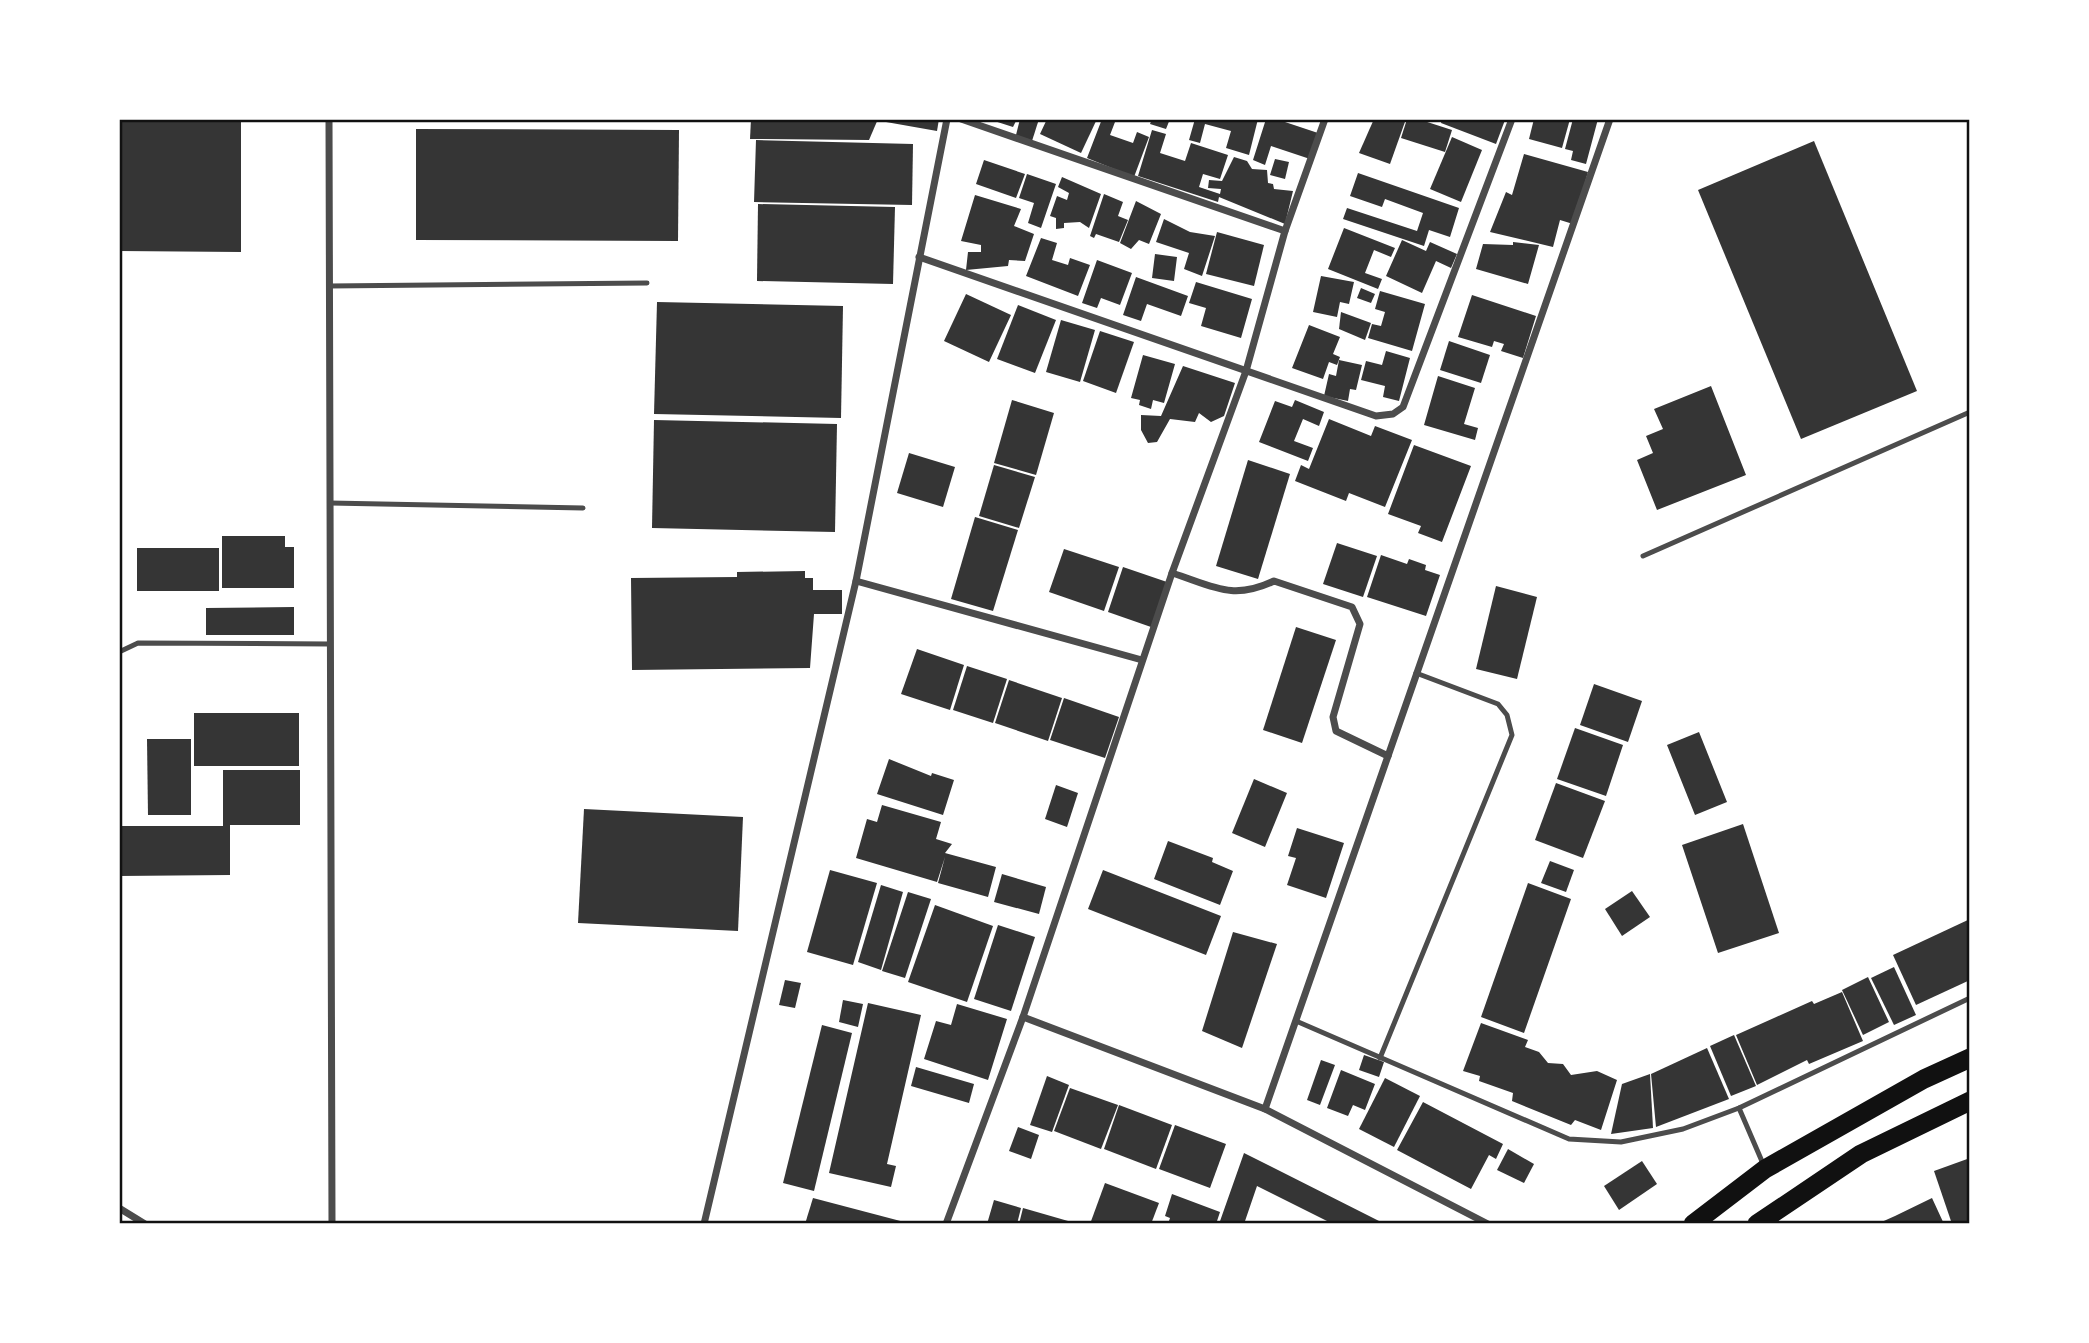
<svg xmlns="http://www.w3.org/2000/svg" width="2089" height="1343" font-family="Manrope,sans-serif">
<rect width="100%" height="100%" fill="#fff"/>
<g fill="#353535">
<polygon points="119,119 241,119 241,252 119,251"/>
<polygon points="751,119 878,119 869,140 750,139"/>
<polygon points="886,119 939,119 937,131 886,122"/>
<polygon points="988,119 1017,119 1013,127"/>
<polygon points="1020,119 1039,119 1032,141 1016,135"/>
<polygon points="1047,119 1097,119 1081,153 1040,134"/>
<polygon points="1102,119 1115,122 1110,135 1133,143 1137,132 1149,137 1134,177 1087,158"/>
<polygon points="1152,119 1170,119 1166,129 1150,124"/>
<polygon points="1195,119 1258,119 1249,155 1226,148 1231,131 1205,124 1200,143 1189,140"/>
<polygon points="1266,119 1276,119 1318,133 1310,159 1271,146 1265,165 1253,160"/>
<polygon points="1374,119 1406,119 1390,164 1359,153"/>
<polygon points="1407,119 1418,119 1452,130 1445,152 1401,138"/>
<polygon points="1442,119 1502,119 1505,120 1496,144 1441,123"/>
<polygon points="1534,119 1570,119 1562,148 1529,139"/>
<polygon points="1573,119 1598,119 1586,164 1571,160 1573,151 1565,149"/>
<polygon points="416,129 679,130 678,241 416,240"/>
<polygon points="1152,130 1166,134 1160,153 1185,161 1191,143 1228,155 1220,179 1203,174 1199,187 1220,194 1221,189 1208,188 1209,180 1222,181 1234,157 1247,161 1252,169 1267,170 1268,183 1273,184 1274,189 1293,191 1285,224 1219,197 1218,202 1138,176"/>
<polygon points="1452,137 1482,150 1461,202 1430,189"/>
<polygon points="756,140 913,144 912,205 754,202"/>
<polygon points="1814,141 1917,391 1801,439 1698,190"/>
<polygon points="1524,154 1588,172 1573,224 1560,220 1553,247 1490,232 1506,192 1512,195"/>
<polygon points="1275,159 1289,162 1285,179 1270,175"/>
<polygon points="984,160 1025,174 1016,198 976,184"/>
<polygon points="1358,173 1459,208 1450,237 1429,230 1424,246 1343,219 1347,208 1417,231 1423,213 1385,199 1382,207 1350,196"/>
<polygon points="1027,174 1056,184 1041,228 1028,223 1034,203 1019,198"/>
<polygon points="1062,177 1101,194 1089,228 1080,222 1064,223 1064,228 1056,229 1056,218 1050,216 1057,196 1067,200 1069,193 1058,187"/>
<polygon points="1104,194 1123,202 1118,216 1128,220 1119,242 1096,234 1094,238 1090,236"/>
<polygon points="975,195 1021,209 1014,226 1034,234 1025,261 1009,260 1008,266 966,270 968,252 981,252 981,245 961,241"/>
<polygon points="1136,201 1161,214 1149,244 1139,240 1131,249 1120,243"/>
<polygon points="758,204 895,207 893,284 757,281"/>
<polygon points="1164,219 1190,232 1215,236 1202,276 1184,269 1189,253 1156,242"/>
<polygon points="1344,228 1395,248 1391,257 1374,250 1365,273 1382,279 1378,289 1328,269"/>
<polygon points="1217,232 1264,245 1254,286 1206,274"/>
<polygon points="1041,238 1057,243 1052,260 1068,265 1070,258 1090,265 1078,296 1026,276"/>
<polygon points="1402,240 1426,251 1430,242 1457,254 1451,268 1436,261 1422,293 1386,276"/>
<polygon points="1513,242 1539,245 1528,284 1476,269 1483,244 1513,245"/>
<polygon points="1155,254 1177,257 1174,281 1152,278"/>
<polygon points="1097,260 1132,273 1120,305 1101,298 1097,308 1082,303"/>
<polygon points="1321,276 1354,282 1349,304 1340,302 1337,317 1313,312"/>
<polygon points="1136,277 1188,296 1181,316 1147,304 1141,321 1123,315"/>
<polygon points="1196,282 1252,299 1241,338 1201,326 1206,308 1189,303"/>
<polygon points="1361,288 1375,294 1371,303 1357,298"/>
<polygon points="1380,291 1425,304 1412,351 1368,338 1372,324 1381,326 1385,312 1375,309"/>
<polygon points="966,294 1011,315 989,362 944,341"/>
<polygon points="1472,295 1536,316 1523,358 1501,351 1504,344 1494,341 1492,347 1458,337"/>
<polygon points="657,302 843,306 841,418 654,414"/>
<polygon points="1018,305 1056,320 1035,373 997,359"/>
<polygon points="1341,312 1371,323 1365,340 1339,329"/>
<polygon points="1061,320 1095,330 1080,382 1046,372"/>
<polygon points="1309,325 1340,337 1333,354 1340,357 1337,365 1329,362 1323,379 1292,368"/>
<polygon points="1100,331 1134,342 1116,393 1083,381"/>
<polygon points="1449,341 1490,355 1481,383 1440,370"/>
<polygon points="1386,351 1410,358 1399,401 1383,397 1385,386 1361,380 1366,361 1382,365"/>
<polygon points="1143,355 1175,364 1164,403 1153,400 1151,409 1139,405 1140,400 1131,398"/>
<polygon points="1339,360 1362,365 1356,390 1350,389 1348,401 1324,396 1329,374 1336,376"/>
<polygon points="1183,366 1235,383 1224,416 1211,422 1199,413 1195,422 1170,419 1157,442 1148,443 1141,430 1141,415 1161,416"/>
<polygon points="1438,376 1475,388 1464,424 1478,428 1475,440 1424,425"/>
<polygon points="1711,386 1746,475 1657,510 1637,460 1653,453 1646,436 1663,429 1654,409"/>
<polygon points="1012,400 1054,413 1036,475 994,463"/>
<polygon points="1295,400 1324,412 1319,426 1303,419 1294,441 1313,448 1308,461 1259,442 1275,401 1292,407"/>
<polygon points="1329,419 1371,436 1375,426 1412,440 1385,507 1349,493 1346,501 1295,481 1301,465 1309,469"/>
<polygon points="654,420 837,424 835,532 652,528"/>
<polygon points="1414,445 1471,466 1442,542 1418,533 1421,526 1388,514"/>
<polygon points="909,453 955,467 943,507 897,493"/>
<polygon points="1248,460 1290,474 1258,579 1216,566"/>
<polygon points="994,465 1035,477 1019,528 979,516"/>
<polygon points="975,517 1018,530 993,611 951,599"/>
<polygon points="222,536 285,536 285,547 294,547 294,588 222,588"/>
<polygon points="1337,543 1377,556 1363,597 1323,584"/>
<rect x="137" y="548" width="82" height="43"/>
<polygon points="1064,549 1119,567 1104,611 1049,592"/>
<polygon points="1381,555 1407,564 1409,559 1426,565 1425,570 1440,575 1426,616 1367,597"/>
<polygon points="1123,567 1167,582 1151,627 1108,612"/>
<polygon points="805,571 805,578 813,578 813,590 842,590 842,614 814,614 810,668 632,670 631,578 737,577 737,572"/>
<polygon points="1496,586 1537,597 1517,679 1476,669"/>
<polygon points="294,607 294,635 206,635 206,608"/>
<polygon points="1296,627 1336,640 1302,743 1263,730"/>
<polygon points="917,649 964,665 950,710 901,694"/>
<polygon points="967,666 1007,679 993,723 953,710"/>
<polygon points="1009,680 1062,698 1048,741 995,723"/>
<polygon points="1594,684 1642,701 1628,742 1580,725"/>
<polygon points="1064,698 1119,717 1105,758 1050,740"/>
<rect x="194" y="713" width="105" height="53"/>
<polygon points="1575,728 1623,745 1606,796 1557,779"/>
<polygon points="1699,732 1727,802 1695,815 1667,745"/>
<polygon points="147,739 191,739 191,815 148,815"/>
<polygon points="889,759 931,776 932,773 954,780 943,815 877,794"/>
<polygon points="223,770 300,770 300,825 230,825 230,875 119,876 119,826 223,826"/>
<polygon points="1254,779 1287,793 1265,847 1232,833"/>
<polygon points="1556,783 1605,801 1583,858 1535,840"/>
<polygon points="1056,785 1078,793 1067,827 1045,819"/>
<polygon points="882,805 941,822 936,839 952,844 945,853 996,867 988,897 938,883 945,857 937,882 856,858 867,819 877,822"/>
<polygon points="584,809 743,817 738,931 578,923"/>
<polygon points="1743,824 1779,933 1718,953 1682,845"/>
<polygon points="1297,828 1344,843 1326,898 1287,885 1296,858 1288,856"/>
<polygon points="1168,841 1213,858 1212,862 1233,871 1220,905 1154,879"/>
<polygon points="1550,861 1574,870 1566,892 1541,883"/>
<polygon points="830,870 877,883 853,965 807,952"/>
<polygon points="1103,870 1221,916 1206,955 1088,909"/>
<polygon points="1002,874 1046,887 1039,914 994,902"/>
<polygon points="1528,883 1571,899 1524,1033 1481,1017"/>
<polygon points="881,885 903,892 881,970 858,962"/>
<polygon points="1632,891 1650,917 1622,936 1605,909"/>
<polygon points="908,892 931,899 905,978 882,971"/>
<polygon points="935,905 993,926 967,1002 908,982"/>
<polygon points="1970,919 1970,980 1916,1005 1893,955"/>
<polygon points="998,925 1035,937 1011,1011 974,999"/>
<polygon points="1233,932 1277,944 1242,1048 1202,1031"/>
<polygon points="1894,967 1916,1015 1894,1025 1871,978"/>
<polygon points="1868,977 1889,1022 1863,1035 1842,990"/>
<polygon points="785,980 801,983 795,1008 779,1005"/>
<polygon points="1842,992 1863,1041 1809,1064 1807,1060 1757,1085 1736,1035 1812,1001 1814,1004"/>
<polygon points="843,1000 863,1004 858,1027 839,1022"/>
<polygon points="868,1003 921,1015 887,1164 896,1166 891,1187 829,1173"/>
<polygon points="957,1004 1007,1019 988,1080 924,1059 936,1021 951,1025"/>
<polygon points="1481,1023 1528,1040 1525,1047 1539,1052 1548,1063 1563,1064 1571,1075 1597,1071 1617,1080 1601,1130 1575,1120 1571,1125 1512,1101 1513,1093 1479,1081 1480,1076 1463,1071"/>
<polygon points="822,1025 852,1033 814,1191 783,1183"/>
<polygon points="1734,1035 1756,1086 1731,1096 1710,1046"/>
<polygon points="1707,1048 1729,1099 1656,1127 1651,1074"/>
<polygon points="1364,1055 1384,1062 1379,1077 1359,1070"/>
<polygon points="1321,1060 1335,1065 1320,1105 1307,1100"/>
<polygon points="916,1067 974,1084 969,1103 911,1086"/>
<polygon points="1341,1070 1375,1084 1365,1110 1353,1105 1348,1116 1327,1108"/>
<polygon points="1650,1074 1653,1128 1611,1134 1622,1084"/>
<polygon points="1047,1076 1069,1085 1052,1132 1030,1125"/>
<polygon points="1385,1078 1420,1096 1394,1147 1359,1129"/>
<polygon points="1070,1088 1118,1105 1101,1149 1054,1131"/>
<polygon points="1423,1102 1503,1144 1496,1159 1489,1155 1471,1189 1397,1150"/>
<polygon points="1119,1105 1172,1125 1156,1169 1104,1149"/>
<polygon points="1175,1125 1226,1144 1210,1188 1159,1169"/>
<polygon points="1018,1127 1039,1135 1031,1159 1009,1151"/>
<polygon points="1508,1149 1534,1164 1524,1183 1497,1170"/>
<polygon points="1244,1153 1385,1224 1333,1224 1257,1186 1244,1224 1219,1224"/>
<polygon points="1970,1158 1970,1224 1952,1224 1934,1171"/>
<polygon points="1642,1161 1657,1184 1619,1210 1604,1186"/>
<polygon points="1105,1183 1159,1203 1151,1224 1090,1224"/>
<polygon points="1172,1194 1220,1212 1216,1224 1168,1224 1170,1218 1165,1216"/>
<polygon points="813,1198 908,1223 908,1224 805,1224"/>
<polygon points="1932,1198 1944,1224 1877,1224 1895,1216"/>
<polygon points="994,1200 1021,1208 1017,1224 987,1224"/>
<polygon points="1023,1208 1075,1223 1075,1224 1019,1224"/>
</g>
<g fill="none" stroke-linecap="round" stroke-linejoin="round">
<g stroke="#4c4c4c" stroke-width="5">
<polyline points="329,286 647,283"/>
<polyline points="330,503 583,508"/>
<polyline points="1643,556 1970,412"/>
<polyline points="119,652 138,643 330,644"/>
<polyline points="1296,1021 1569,1139 1621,1142 1683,1129 1739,1108 1970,998"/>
<polyline points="1380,1058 1512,735 1507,715 1498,704 1416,673"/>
<polyline points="1739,1108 1764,1166"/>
</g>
<g stroke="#4c4c4c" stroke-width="7">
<polyline points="329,119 332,1224"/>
<polyline points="961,119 1285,231"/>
<polyline points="919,257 1376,416 1393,414 1403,407 1512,119"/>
<path d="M1172,573c41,13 60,28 102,8l78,26 8,17 -27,93 3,14 52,25"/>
<polyline points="856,581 1142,660"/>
<polyline points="1023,1017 1265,1109 1488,1224"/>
<polyline points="1265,1109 1610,119"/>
<polyline points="119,1208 145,1224"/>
<polyline points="704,1224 856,581 947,119"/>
<polyline points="946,1224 1023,1017 1172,573 1246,371 1285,231 1325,119"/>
</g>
<g stroke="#111" stroke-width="19">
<polyline points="1693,1224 1765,1169 1924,1079 1970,1058"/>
<polyline points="1757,1224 1861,1154 1970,1101"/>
</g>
</g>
<rect width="2089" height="1343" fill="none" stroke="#ffffff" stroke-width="242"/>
<rect x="121" y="121" width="1847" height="1101" fill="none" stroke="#111" stroke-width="2.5"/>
</svg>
